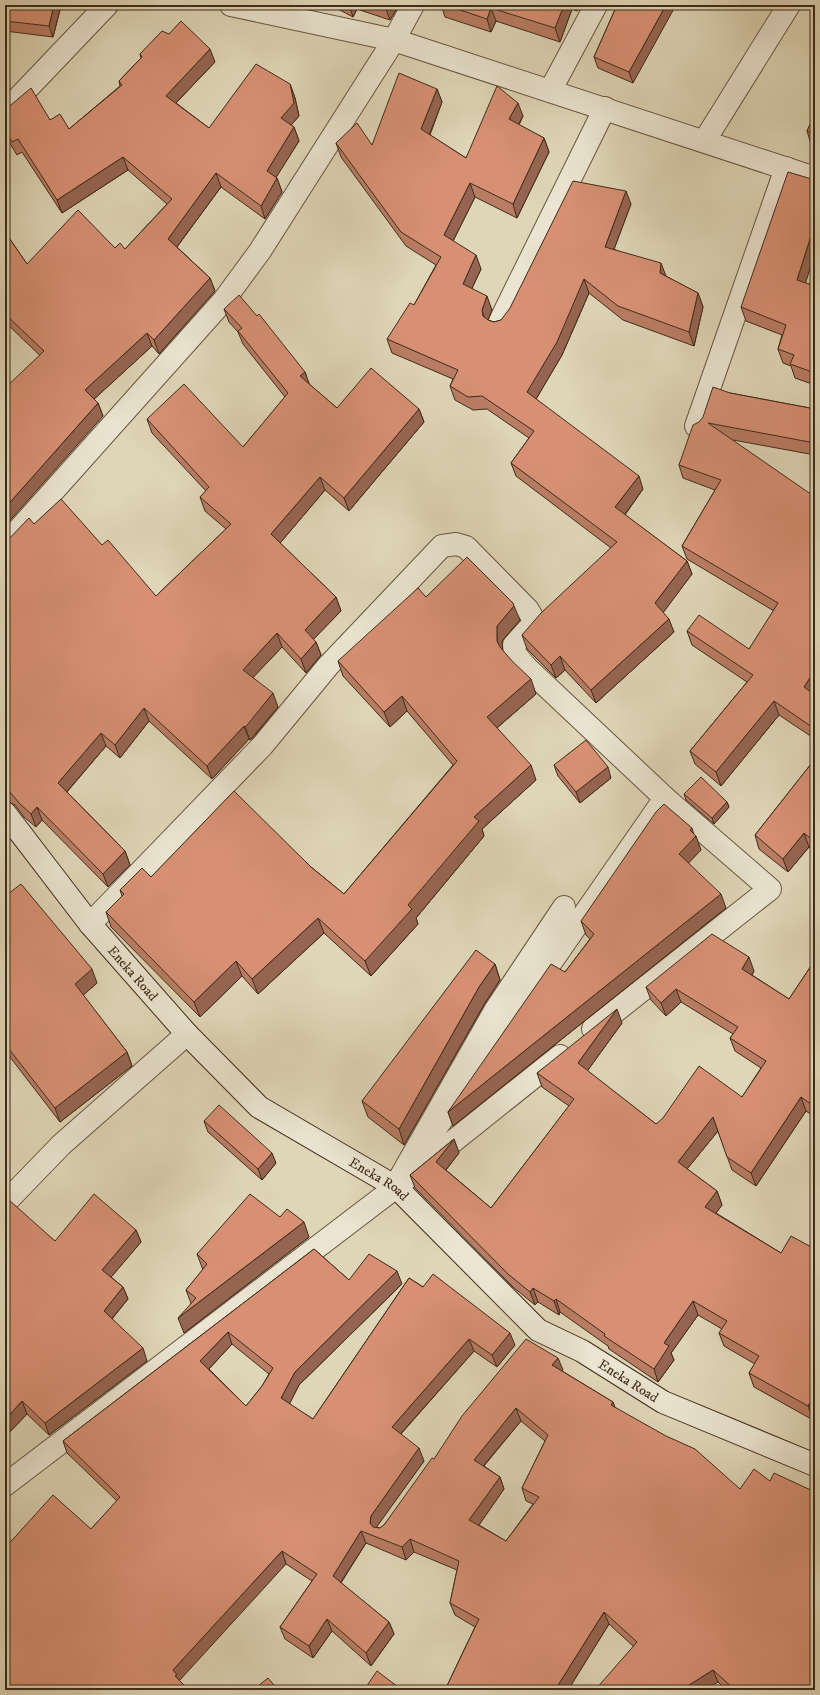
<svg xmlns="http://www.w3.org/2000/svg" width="820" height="1695" font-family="'IM FELL DW Pica',serif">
<rect width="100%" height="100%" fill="#dfd6b7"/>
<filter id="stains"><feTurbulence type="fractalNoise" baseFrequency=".005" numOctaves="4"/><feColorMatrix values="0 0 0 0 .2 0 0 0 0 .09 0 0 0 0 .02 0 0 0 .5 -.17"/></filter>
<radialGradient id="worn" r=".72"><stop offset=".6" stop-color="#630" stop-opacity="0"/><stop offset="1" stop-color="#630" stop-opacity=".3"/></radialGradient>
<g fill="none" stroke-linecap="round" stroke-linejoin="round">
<defs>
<g id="minor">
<polyline points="231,5 394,40 815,178"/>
<polyline points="550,91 596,5"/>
<polyline points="5,112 107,5"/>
<polyline points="705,140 789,5"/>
<polyline points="499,323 605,108"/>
<polyline points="696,426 786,168"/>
<polyline points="5,545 224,300 260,251 394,40 413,5"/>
<polyline points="90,924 262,746 328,666 442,546 456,544 466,547 528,610 535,622 514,645 515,654 527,668 665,798 770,889 593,1029"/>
<polyline points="409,1167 665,798"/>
<polyline points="401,1176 496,1009 564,907 403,1174"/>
<polyline points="5,1203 61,1145 187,1034"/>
<polyline points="5,1485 396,1187 560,1056"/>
</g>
<g id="secondary">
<path id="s1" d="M5,813l85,111 97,110 72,73 137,80 142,143 44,21 81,51 152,63"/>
</g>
</defs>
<use href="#minor" stroke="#675640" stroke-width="24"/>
<use href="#secondary" stroke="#3f2b19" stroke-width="24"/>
<use href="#minor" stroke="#eae4d0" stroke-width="22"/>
<use href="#secondary" stroke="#eae4d0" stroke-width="22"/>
</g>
<g fill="#b97c64" stroke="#3f2b19" fill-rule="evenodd">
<polygon points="5,5 61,6 53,37 5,31"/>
<polygon points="330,5 399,5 390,20 357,9 353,17"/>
<polygon points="441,5 579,5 577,11 572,9 560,42 496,21 491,32 445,17"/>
<polygon points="617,5 633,83 598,68 594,57"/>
<polygon points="140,54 215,62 176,103 209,128 290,84 295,98 299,116 291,125 294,127 299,141 276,177 277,178 282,192 265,219 221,187 177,247 210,278 215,291 159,354 152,346 94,399 98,403 103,416 5,322 5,232 27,264 115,248 125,249 167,204 128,170 62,213 22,152 17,155 5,135 5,110 50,120 69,129 120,86 119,81 141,58"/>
<polygon points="437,89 442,102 430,135 466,158 523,116 519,125 544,138 549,152 517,218 475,197 453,241 481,269 472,288 492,310 488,320 494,322 501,320 631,204 614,249 698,293 703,307 694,346 623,320 589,293 562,355 536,399 643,489 625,515 687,561 692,574 663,612 674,632 596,703 565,670 556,678 527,649 522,635 611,548 516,476 511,463 529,438 487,409 473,410 455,400 450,386 453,379 392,353 387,339 414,305 436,265 406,246 341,157 336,143 372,145"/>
<polygon points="815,114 815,146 811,144 807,131"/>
<polygon points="806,283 815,286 815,385 795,378 791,366 783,363 778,349 782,335 746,321 741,307"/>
<polygon points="224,309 305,372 309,384 337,408 419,409 424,422 349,511 325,490 280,543 336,597 341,611 313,639 316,642 321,655 306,673 282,647 253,677 278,707 253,738 250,740 249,739 212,779 149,721 120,758 106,746 67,792 125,851 130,865 108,887 42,820 36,827 24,817 15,805 5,800 5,543 34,524 102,545 156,596 226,529 205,511 200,497 206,491 152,433 147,419 243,447 285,397 243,344 238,332 229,322"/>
<polygon points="730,393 815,409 815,455 733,440 813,694 815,695 815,739 779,715 721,786 695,764 690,751 747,682 692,645 687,631 749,649 774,611 687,559 682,546 715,490 683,478 679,465 699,422"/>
<polygon points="426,597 520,620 502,641 502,650 536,694 497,728 536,780 482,829 484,836 416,918 418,924 371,976 324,933 258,994 242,976 200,1017 111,927 106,912 122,896 120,890 151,877 311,867 344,894 453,765 407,711 390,727 343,676 338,661"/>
<polygon points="815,759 815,852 809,847 788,872 759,849 755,835"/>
<polygon points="554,765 611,778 580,803 558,776"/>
<polygon points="684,794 727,802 729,807 714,824 686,800"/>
<polygon points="694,834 701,850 688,863 726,908 453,1126 448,1112 565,972 590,939 586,935 581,921"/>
<polygon points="8,894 97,983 83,995 127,1052 132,1066 60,1122 10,1057 5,1062"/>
<polygon points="815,960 815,1117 806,1111 756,1186 732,1170 718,1131 687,1169 717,1191 722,1205 716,1213 781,1253 813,1420 754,1387 749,1373 755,1364 724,1346 719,1333 722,1329 698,1315 671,1353 674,1360 658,1382 609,1349 608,1346 560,1312 559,1315 538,1302 535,1305 513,1287 415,1188 410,1175 454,1139 459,1153 446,1170 491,1208 569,1106 542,1087 537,1073 622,1023 587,1071 656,1124 742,1097 761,1068 735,1051 730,1038 733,1034 681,1002 666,1016 651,1000 646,987 754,971 752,975 789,999"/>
<polygon points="495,964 500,980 485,1003 404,1145 368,1117 362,1101"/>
<polygon points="204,1121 276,1163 262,1180 208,1132"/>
<polygon points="5,1201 55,1241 136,1230 141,1242 111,1277 123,1287 128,1299 112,1319 147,1361 49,1435 27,1414 5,1437"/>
<polygon points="280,1217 309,1237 184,1333 191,1303 186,1290 203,1270 197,1254"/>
<path d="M314,1249l35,31 53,4 -103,101 -10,19 24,15 96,-141 106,67 -18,22 -23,-16 -73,83 23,27 -48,66 4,1 4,-3 50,-66 129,-89 -1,1 51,31 2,6 125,81 30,-8 45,209h-89l-8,-8 -85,-36 -24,-22 -41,66h-123l30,-63 -20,-12 -5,-12 7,-33 -43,-18 -8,8 -40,-17 -25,40 48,39 5,12 -23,32 -39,-35 -19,27 -28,-19 -5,-12 32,-46 -26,-17 -281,126 86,-161 26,-28 -50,-48 -4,-12zM232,1344l37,30 -7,12 -16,20 -37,-37zM521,1421l24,20 -23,47 4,13 7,3 -27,37 -27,-16 25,-36 -4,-12 -16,-11z"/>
</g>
<g fill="#966551" stroke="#3f2b19">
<polygon points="54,5 60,5 61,6 53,37 49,26"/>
<polygon points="349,5 355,5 357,9 353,17"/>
<polygon points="386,5 399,5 390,20 385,7"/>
<polygon points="564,5 571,5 572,9 560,42 555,28"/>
<polygon points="575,5 579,5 577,11"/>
<polygon points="666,5 676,5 633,83 629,72"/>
<polygon points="491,8 496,21 491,32 487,19"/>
<polygon points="210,49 215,62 170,109 166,96"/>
<polygon points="290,84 295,98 299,116 286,131 281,118"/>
<polygon points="437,89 442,102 426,143 421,129"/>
<polygon points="518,103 523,116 514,133 509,119"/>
<polygon points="294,127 299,141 272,184 267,171"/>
<polygon points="544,138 549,152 517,218 513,204"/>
<polygon points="123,157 128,170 62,213 57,200"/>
<polygon points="216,173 221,187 173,252 168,239"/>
<polygon points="277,178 282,192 265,219 261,206"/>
<polygon points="470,183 475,197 449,249 444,235"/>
<polygon points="626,191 631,204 610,260 605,247"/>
<polygon points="815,223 815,253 802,294 797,280"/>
<polygon points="476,255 481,269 468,297 463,284"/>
<polygon points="661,263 666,276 660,273"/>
<polygon points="210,278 215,291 159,354 154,340"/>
<polygon points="584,279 589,293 562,355 532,406 527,392"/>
<polygon points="698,293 703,307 694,346 689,332"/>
<polygon points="487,296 492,310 487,323 488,330 482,310"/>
<polygon points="147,333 152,346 90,403 85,390"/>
<polygon points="305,372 310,386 300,376"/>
<polygon points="98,403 103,416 5,526 5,508"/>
<polygon points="419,409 424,422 349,511 344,498"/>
<polygon points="639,476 643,489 620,521 615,507"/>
<polygon points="320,477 325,490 276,548 271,534"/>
<polygon points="687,561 692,574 660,617 655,603"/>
<polygon points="336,597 341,611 310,643 305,630"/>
<polygon points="514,606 520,620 502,641 503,655 497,641 497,626"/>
<polygon points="669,619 674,632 596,703 591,690"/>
<polygon points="277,633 282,647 248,683 243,670"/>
<polygon points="316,642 321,655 306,673 301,659"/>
<polygon points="560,656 565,670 556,678 551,665"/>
<polygon points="815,670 815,691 808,701 804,687"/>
<polygon points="531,679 536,694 492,732 487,717"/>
<polygon points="273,693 278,707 250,740 245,727"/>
<polygon points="402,696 407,711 390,727 384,712"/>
<polygon points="774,701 779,715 721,786 716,772"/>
<polygon points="144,708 149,721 120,758 115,745"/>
<polygon points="244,726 249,739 212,779 207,766"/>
<polygon points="101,733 106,746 63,796 58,783"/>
<polygon points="531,765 536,780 482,829 484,836 416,918 418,924 371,976 365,961 408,905 474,817"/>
<polygon points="608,767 611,778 580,803 576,792"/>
<polygon points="727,802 729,807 714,824 712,818"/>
<polygon points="37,807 42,820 36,827 31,814"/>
<polygon points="692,828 695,838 696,836 701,850 684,868 679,854 690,830"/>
<polygon points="804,833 809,847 788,872 783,859"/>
<polygon points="125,851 130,865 108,887 103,874"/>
<polygon points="721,894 726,908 453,1126 448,1112"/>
<polygon points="318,918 324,933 258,994 252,979"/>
<polygon points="749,957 754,971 747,982 742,969"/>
<polygon points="236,961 242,976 200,1017 194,1002"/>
<polygon points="495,964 500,980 485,1003 404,1145 399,1129 479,987"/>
<polygon points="92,969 97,983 80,998 75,984"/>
<polygon points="676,989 681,1002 666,1016 661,1003"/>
<polygon points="617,1009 622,1023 583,1077 578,1063"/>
<polygon points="5,1043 10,1057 5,1062"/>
<polygon points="127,1052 132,1066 60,1122 55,1108"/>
<polygon points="801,1097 806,1111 756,1186 751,1173"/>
<polygon points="713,1117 718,1131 682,1175 678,1162"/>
<polygon points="454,1139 459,1153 441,1176 436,1162"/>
<polygon points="272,1153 276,1163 262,1180 258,1169"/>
<polygon points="717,1191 722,1205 710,1221 705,1207"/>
<polygon points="304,1222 309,1237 184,1333 178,1318"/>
<polygon points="136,1230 141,1242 107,1282 102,1270"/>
<polygon points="397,1271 402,1284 299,1385 286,1411 281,1398 295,1372"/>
<polygon points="123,1287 128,1299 108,1323 104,1311"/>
<polygon points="533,1288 538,1302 535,1305 530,1292"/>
<polygon points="556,1299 560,1312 559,1315 554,1301"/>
<polygon points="693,1301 698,1315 671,1353 674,1360 658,1382 654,1369 664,1343"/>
<polygon points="228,1332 232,1344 205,1373 200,1361"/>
<polygon points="510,1333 515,1345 497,1367 492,1355"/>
<polygon points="469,1339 474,1351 396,1439 392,1427"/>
<polygon points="143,1348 147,1361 49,1435 45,1423"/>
<polygon points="558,1358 563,1370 557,1377 552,1365"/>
<polygon points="815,1394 815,1416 813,1420 808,1406"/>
<polygon points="22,1401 27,1414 5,1437 5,1420"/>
<polygon points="613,1402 618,1415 611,1405"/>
<polygon points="516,1408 521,1421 478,1472 474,1460"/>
<polygon points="419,1448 424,1461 376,1528 375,1536 370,1523 371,1516"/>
<polygon points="500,1477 504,1489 474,1532 469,1520"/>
<polygon points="361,1531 366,1543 337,1588 333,1576"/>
<polygon points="410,1539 414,1552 406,1560 402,1547"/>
<polygon points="282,1551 286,1564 179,1681 180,1689 173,1670"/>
<polygon points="604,1612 609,1624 568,1690 555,1690"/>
<polygon points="327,1619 332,1631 313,1658 309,1646"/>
<polygon points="389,1622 394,1634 371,1666 366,1653"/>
<polygon points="713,1670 718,1682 705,1690 681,1690"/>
</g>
<g fill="#d79074" stroke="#3f2b19" fill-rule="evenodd">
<polygon points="5,5 54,5 49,26 5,21"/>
<polygon points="445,5 564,5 555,28 491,8 487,19"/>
<polygon points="617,5 666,5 629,72 594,57"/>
<polygon points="181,21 210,49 166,96 209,128 256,64 290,84 294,103 281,118 294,127 267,171 277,178 261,206 216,173 168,239 210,278 154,340 147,333 85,390 98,403 5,508 5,388 44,351 5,314 5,232 27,264 78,210 115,248 120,243 125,249 172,199 123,157 57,200 18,139 12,142 5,130 5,110 31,88 50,120 60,114 69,129 122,85 119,81 142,57 140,54 162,31 169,34"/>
<polygon points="399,73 437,89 421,129 466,158 497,86 518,103 509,119 544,138 513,204 470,183 444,235 476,255 463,284 487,296 482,310 483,316 488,320 494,322 501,320 510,308 573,181 626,191 605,247 661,263 660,273 698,293 689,332 618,306 584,279 557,342 527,392 639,476 615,507 687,561 655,603 669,619 591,690 560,656 551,665 522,635 541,613 617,542 511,463 534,431 482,396 468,397 450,386 458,370 387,339 410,303 414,305 441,257 401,232 336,143 357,123 372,145"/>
<polygon points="815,114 815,135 807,131"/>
<polygon points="788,172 815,180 815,223 797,280 815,286 815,373 790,364 794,355 778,349 786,325 741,307"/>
<polygon points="239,295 257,316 259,314 305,372 300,376 337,408 371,368 419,409 344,498 320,477 271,534 336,597 305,630 316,642 301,659 277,633 243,670 273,693 248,724 245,727 244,726 207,766 144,708 115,745 101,733 58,783 125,851 103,874 37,807 31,814 19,803 10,792 5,789 5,543 29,518 34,524 61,499 102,545 108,540 156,596 231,524 200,497 209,487 147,419 184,384 243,447 288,393 238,331 242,328 224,309"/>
<polygon points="713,387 730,393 815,409 815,443 708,423 815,497 815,670 804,687 815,695 815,729 774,701 716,772 690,751 753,675 687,631 699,615 749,649 778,603 682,546 721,480 679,465 693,425 699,422 703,417"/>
<polygon points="467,557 513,603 514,606 497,626 497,641 500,647 512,661 531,679 487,717 531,765 474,817 479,821 408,905 412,909 365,961 318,918 252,979 236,961 194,1002 106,912 124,894 120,890 142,868 151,877 234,791 311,867 344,894 457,761 402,696 384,712 338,661 418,588 426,597"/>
<polygon points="586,740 608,767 576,792 554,765"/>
<polygon points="815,759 815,842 804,833 783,859 755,835"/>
<polygon points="701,777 727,802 712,818 684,794"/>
<polygon points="664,804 692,828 690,830 696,836 679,854 721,894 448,1112 551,964 565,972 594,934 581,921 656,812"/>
<polygon points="21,884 92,969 75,984 127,1052 55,1108 5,1044 5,890 8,894"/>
<polygon points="712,934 749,957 742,969 789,999 815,960 815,1107 801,1097 751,1173 727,1157 713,1117 678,1162 717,1191 705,1207 781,1253 791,1236 815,1249 815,1394 808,1406 749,1373 759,1356 719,1333 727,1321 693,1301 664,1343 669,1346 654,1369 604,1336 605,1334 556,1299 554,1301 533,1288 530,1292 508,1274 410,1175 454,1139 436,1162 491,1208 574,1099 537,1073 617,1009 578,1063 656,1124 663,1118 699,1066 742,1097 766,1061 730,1038 738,1027 676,989 661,1003 646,987"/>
<polygon points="476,950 495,964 479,987 399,1129 362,1101"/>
<polygon points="219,1105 272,1153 258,1169 204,1121"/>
<polygon points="94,1194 136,1230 102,1270 123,1287 104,1311 143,1348 45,1423 22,1401 5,1420 5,1201 9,1200 55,1241"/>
<polygon points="250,1194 280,1217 287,1209 304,1222 178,1318 196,1298 186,1290 207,1264 197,1254"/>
<path d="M314,1249l35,31 20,-26 28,17 -102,101 -14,26 32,21 96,-141 14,9 10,-13 77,59 -18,22 -23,-16 -77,88 27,21 -48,68 -1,7 3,4 7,1 4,-3 48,-67 2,1 28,-43 64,-77 32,19 -6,7 61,37 -2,3 55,31 29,13 45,40 14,-20 16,12 4,-8 41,19v198h-80l-22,-20 -32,20h-86l42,-48 -33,-30 -49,78h-110l34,-71 -29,-16 9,-42 -49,-22 -8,8 -41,-16 -28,45 56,46 -23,31 -39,-34 -18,27 -29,-19 37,-53 -35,-23 -109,119 4,5 -2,1 14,14h-184v-142l48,-53 38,34 29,-32 -57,-56zM228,1332l45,36 -11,18 -16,20 -46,-45zM516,1408l32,27 -26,53 17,9 -33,44 -37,-21 31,-43 -26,-17z"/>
<polygon points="377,1671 402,1690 364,1690"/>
<polygon points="268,1678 278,1690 253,1690"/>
</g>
<g text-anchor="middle" stroke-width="3" stroke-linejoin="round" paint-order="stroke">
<g font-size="14" fill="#3f2b19" stroke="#eae4d0">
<text dy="5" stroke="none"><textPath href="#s1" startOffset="205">Eneka Road</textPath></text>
<text dy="5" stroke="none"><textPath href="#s1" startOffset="529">Eneka Road</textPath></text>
<text dy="5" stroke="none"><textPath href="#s1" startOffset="853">Eneka Road</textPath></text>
</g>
</g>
<rect width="820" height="1695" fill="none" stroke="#dfd6b7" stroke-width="20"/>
<rect x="6" y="6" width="808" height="1683" fill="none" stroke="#3f2b19" stroke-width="2"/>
<rect x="10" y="10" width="800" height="1675" fill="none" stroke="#3f2b19"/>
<rect width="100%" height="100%" filter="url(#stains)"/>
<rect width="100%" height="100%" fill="url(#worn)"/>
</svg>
